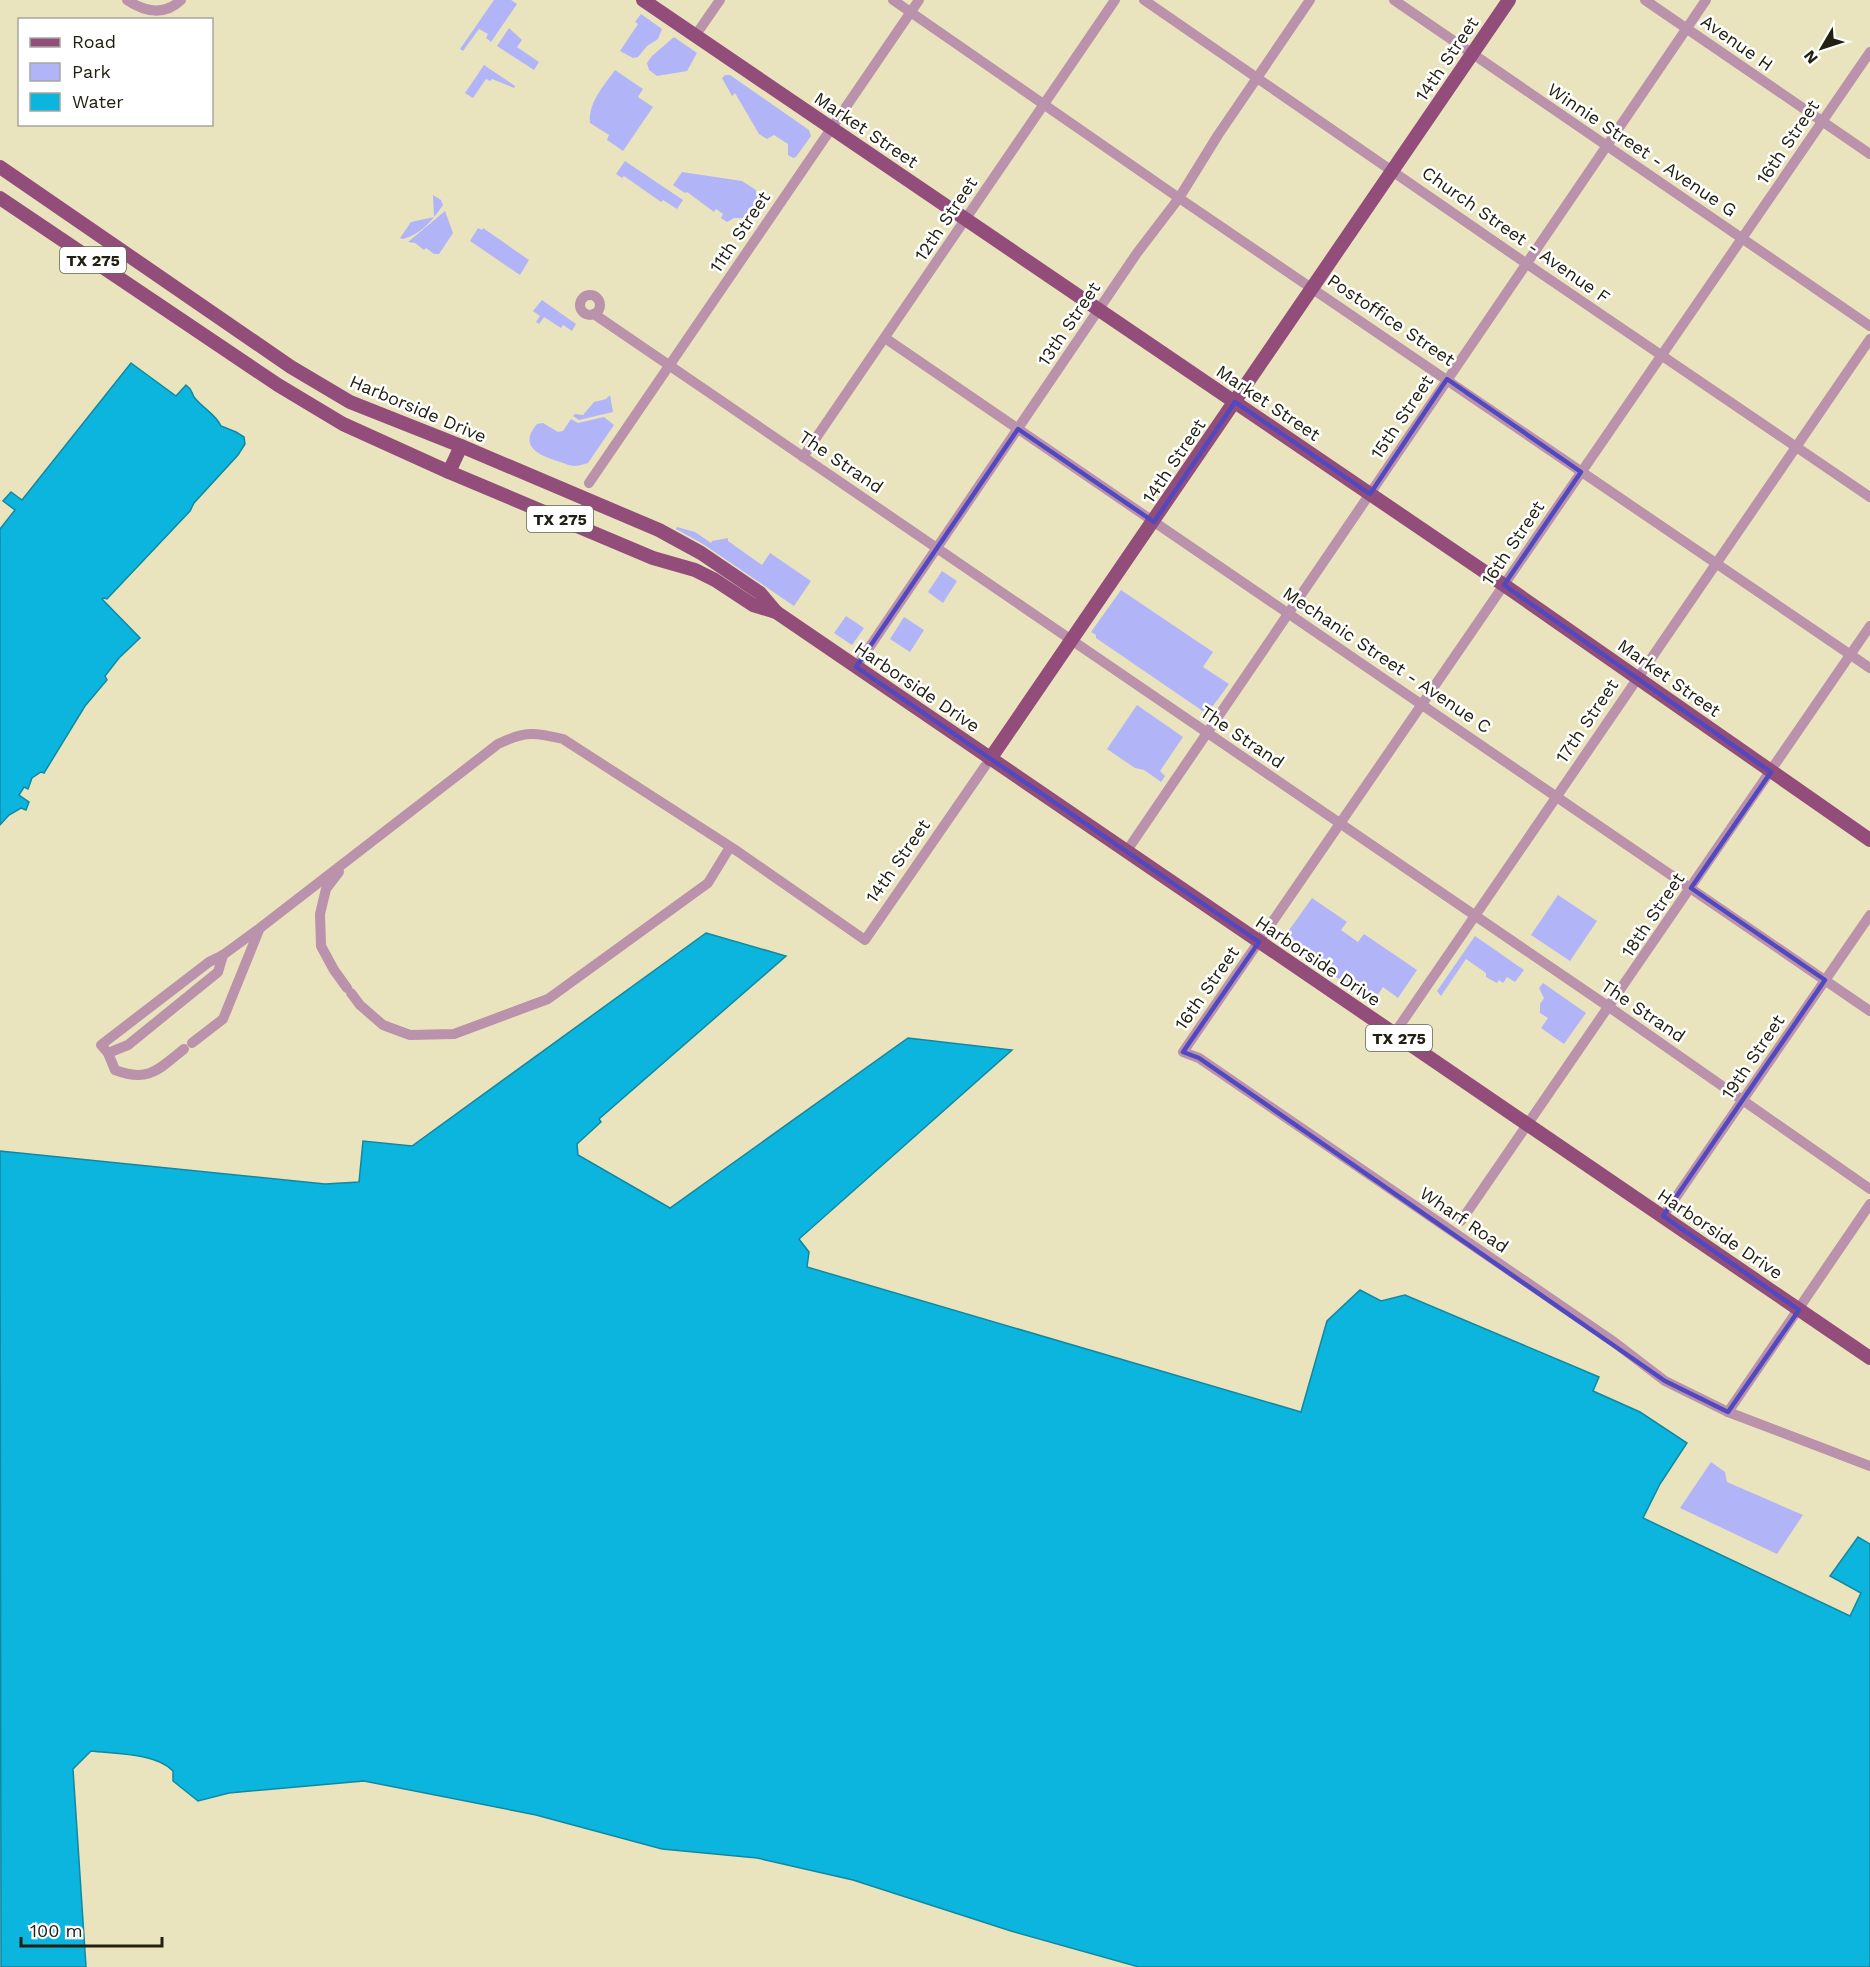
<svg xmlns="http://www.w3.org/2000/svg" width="1870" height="1967" font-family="'Work Sans',sans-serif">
<rect width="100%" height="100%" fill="#e9e4bd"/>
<g fill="#b1b5f8">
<polygon points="494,0 511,0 517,4 491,42 486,38 488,34 479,29 463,51 460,49"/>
<polygon points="641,14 662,29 658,39 647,46 638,57 633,58 620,51 638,24 635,22"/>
<polygon points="509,28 522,40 517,47 539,62 534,70 497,46"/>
<polygon points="674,37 697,53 687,71 657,76 649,70 647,63 652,56"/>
<polygon points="484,65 515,86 514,88 492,79 490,81 486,79 473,98 465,93"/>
<path d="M615,70l28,19 -5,8 15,10 -30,44 -16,-11 2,-5 -19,-12c-2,-21 14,-37 25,-53z"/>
<polygon points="725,75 730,75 809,130 811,136 796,157 793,158 788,155 788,144 774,135 767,139 759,134 735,93 732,96 722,78"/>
<polygon points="625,161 683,200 677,209 663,200 661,202 624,176 622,178 616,174"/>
<polygon points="682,172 742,181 756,190 756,195 765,202 754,218 734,218 727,222 721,218 723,214 716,209 714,212 687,192 685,193 673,185"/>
<path d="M433,195l8,5 2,5c-10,15 -23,30 -40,34l-3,-1 11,-16 23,-5z"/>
<polygon points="445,211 453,233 439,254 434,254 426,248 424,250 415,243 408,242"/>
<polygon points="478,228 482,230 483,228 529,260 520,275 470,241"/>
<polygon points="542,300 576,324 572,331 563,325 561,328 544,317 539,324 536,322 540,316 533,311"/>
<polygon points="610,395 613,412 579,420 573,416 575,414 583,415 594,402 606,399"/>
<path d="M604,417l10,8 -26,38c-4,1 -10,3 -14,3 -4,0 -10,-3 -14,-4 -19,-6 -43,-15 -23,-38l6,-1 15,9 5,-1 8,-12 7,4z"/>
<polygon points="677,527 695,532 711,543 712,541 728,538 728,541 762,565 770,553 811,581 794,606 703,544 676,529"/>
<polygon points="942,571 957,581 943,603 928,592"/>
<polygon points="1121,590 1213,652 1203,667 1229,684 1207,714 1096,638 1096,635 1091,632"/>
<polygon points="846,616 864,628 852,645 834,633"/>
<polygon points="904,617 924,630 910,652 890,639"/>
<polygon points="1137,705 1183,737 1160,771 1165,776 1161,782 1144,770 1135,768 1107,749"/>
<polygon points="1558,895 1597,921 1570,961 1531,935"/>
<polygon points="1312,898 1347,922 1341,930 1358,942 1364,934 1417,970 1398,998 1383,987 1373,1002 1282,940"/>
<polygon points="1475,936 1524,970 1515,982 1507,977 1503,983 1499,980 1497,983 1486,977 1486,973 1466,959 1441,996 1437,991"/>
<polygon points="1543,983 1586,1013 1564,1044 1541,1028 1548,1018 1540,1013 1540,1004 1544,998 1539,988"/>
<polygon points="1711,1462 1725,1472 1727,1482 1803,1515 1777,1554 1680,1508"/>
</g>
<g fill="#0bb5dd" stroke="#1288a0" stroke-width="1.5">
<path d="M131,363l45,33 10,-11c6,4 5,6 8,12 8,11 21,16 27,29l15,6 8,5 1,7 -7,11 -44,48 -4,8 -83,88 -3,-1 -2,1 38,39 -21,20 -14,18 2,4 -22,26 -41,67 -3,-1 -9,6 -4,11 -4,-2 -5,8 10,7 -3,8 -5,-2 -12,7 -9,10v-296l15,-19 -12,-9 8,-9 11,8z"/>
<path d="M706,933l80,23 -187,163 2,3 -24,22 1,11 92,53 238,-170 104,12 -213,189 10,13 -2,15 494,145 26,-91 33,-31 21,11 24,-6 194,82 -6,14 47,21 47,31 -27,41 -17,34 207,98 11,-23 -31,-17 28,-39 12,7v423h-731l-128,-36 -158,-51 -96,-22 -95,-9 -126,-34 -172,-34 -135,12 -31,8 -25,-20v-10c-17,-18 -58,-17 -82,-20l-18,18 13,198h-85l-1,-816 325,33 34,-2 4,-41 49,5z"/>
</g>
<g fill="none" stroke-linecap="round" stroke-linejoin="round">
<g stroke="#ba92ab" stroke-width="10">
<path d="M127,0c18,12 37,16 54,0"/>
<polyline points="893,0 1179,198 1870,668"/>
<polyline points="1144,0 1527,264 1870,497"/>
<polyline points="1394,0 1870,326"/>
<polyline points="1645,0 1870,154"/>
<polyline points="695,36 720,0"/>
<polyline points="1870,52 1183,1052 1199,1058 1614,1342 1665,1381 1728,1412 1870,1466"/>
<circle cx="590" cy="305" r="10"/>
<polyline points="594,314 1609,1007 1870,1189"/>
<polyline points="885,338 1870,1011"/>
<polyline points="803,457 1115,0"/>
<polyline points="589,483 919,0"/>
<polyline points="856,667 1137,253 1179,198 1218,135 1310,0"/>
<polyline points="1126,852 1706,0"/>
<polyline points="339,872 326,889 320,914 321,946 334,970 347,988"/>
<polyline points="351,993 360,1005 383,1025 410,1035 454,1034 548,999 708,883 730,847"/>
<polyline points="1394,1034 1870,339"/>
<polyline points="192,1043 223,1019 259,930"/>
<path d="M184,1049c-25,20 -35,34 -69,21l-7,-17 -7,-8 108,-83 14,-7 37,-27 238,-184c27,-13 36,-12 65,-5l174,112 128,89 125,-181"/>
<polyline points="108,1053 128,1045 218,972 223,955"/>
<polyline points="1663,1216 1870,915"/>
<polyline points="1461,1221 1870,626"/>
<polyline points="1728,1412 1870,1204"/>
</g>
<g stroke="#924d7b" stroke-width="14">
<polyline points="643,0 1504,585 1870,840"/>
<polyline points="0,167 291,367 350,402 461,446 659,530 701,553 760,593 776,612"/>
<polyline points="0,198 278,385 343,424 449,472 653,558 695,570 715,580 753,605 776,612 1870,1358"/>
<polyline points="449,472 461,446"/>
<polyline points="990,759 1509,0"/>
</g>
</g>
<path fill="none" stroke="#5248bf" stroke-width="4.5" stroke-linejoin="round" d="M1447,379l134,93 -77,113 267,187 -80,116 134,92 -162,236 136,94 -71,102 -63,-31 -466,-323 -16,-6 76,-110 -403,-275 162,-238 136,93 81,-120 135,92z"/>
<g text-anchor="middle" stroke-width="5" stroke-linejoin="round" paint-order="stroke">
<g fill="#fff" stroke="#646359" stroke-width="1.5">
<rect x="60" y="247" width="66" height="26" rx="4.5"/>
<rect x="527" y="506" width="66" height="26" rx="4.5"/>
<rect x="1366" y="1025" width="66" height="26" rx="4.5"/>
</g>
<g font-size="16" font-weight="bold" fill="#222012">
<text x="93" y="266">TX 275</text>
<text x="560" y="525">TX 275</text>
<text x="1399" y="1044">TX 275</text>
</g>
<g font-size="18" fill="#222012" stroke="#fff">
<text transform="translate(1737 43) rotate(35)" y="6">Avenue H</text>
<text transform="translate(1447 59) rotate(-56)" y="6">14th Street</text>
<text transform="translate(866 130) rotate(34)" y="6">Market Street</text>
<text transform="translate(1788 142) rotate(-56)" y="6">16th Street</text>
<text transform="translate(1642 150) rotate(34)" y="6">Winnie Street - Avenue G</text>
<text transform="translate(946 219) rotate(-56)" y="6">12th Street</text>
<text transform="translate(740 232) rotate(-56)" y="6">11th Street</text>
<text transform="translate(1516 235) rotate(35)" y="6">Church Street - Avenue F</text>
<text transform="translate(1391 320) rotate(34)" y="6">Postoffice Street</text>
<text transform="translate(1069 324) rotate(-56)" y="6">13th Street</text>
<text transform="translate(1268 403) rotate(34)" y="6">Market Street</text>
<text transform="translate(418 409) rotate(23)" y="6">Harborside Drive</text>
<text transform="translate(1402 417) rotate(-56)" y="6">15th Street</text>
<text transform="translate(1174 461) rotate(-56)" y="6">14th Street</text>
<text transform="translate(841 462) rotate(34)" y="6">The Strand</text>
<text transform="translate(1513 543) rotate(-56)" y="6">16th Street</text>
<text transform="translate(1387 660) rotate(34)" y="6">Mechanic Street - Avenue C</text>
<text transform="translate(1669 678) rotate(35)" y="6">Market Street</text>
<text transform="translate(917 687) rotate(34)" y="6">Harborside Drive</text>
<text transform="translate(1587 721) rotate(-56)" y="6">17th Street</text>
<text transform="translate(1242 737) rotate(34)" y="6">The Strand</text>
<text transform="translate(898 861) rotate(-55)" y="6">14th Street</text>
<text transform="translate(1653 915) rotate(-56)" y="6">18th Street</text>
<text transform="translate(1318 961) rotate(34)" y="6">Harborside Drive</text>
<text transform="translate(1207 988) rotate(-55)" y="6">16th Street</text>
<text transform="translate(1643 1011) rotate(34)" y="6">The Strand</text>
<text transform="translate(1753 1057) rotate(-56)" y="6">19th Street</text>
<text transform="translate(1464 1220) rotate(34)" y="6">Wharf Road</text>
<text transform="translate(1720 1234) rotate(34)" y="6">Harborside Drive</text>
</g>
</g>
<rect x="18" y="18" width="195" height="108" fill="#ffffff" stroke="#a7a6a0" stroke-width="1.5"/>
<rect x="30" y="38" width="30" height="9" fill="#924d7b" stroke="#a7a6a0" stroke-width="1.5"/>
<text x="72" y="48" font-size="18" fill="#222012">Road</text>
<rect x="30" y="63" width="30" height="18" fill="#b1b5f8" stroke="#a7a6a0" stroke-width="1.5"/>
<text x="72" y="78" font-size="18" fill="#222012">Park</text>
<rect x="30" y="93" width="30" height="18" fill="#0bb5dd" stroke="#a7a6a0" stroke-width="1.5"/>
<text x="72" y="108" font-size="18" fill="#222012">Water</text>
<g transform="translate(1822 48) rotate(231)" stroke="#ffffff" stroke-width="4.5" paint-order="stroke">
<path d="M0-4.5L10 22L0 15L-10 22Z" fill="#222012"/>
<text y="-9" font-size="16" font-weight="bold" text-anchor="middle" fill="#222012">N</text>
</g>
<path d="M21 1937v9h141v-9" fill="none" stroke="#222012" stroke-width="3"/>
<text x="30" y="1937" font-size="18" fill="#222012" stroke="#ffffff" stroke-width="4.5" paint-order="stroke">100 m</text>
</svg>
